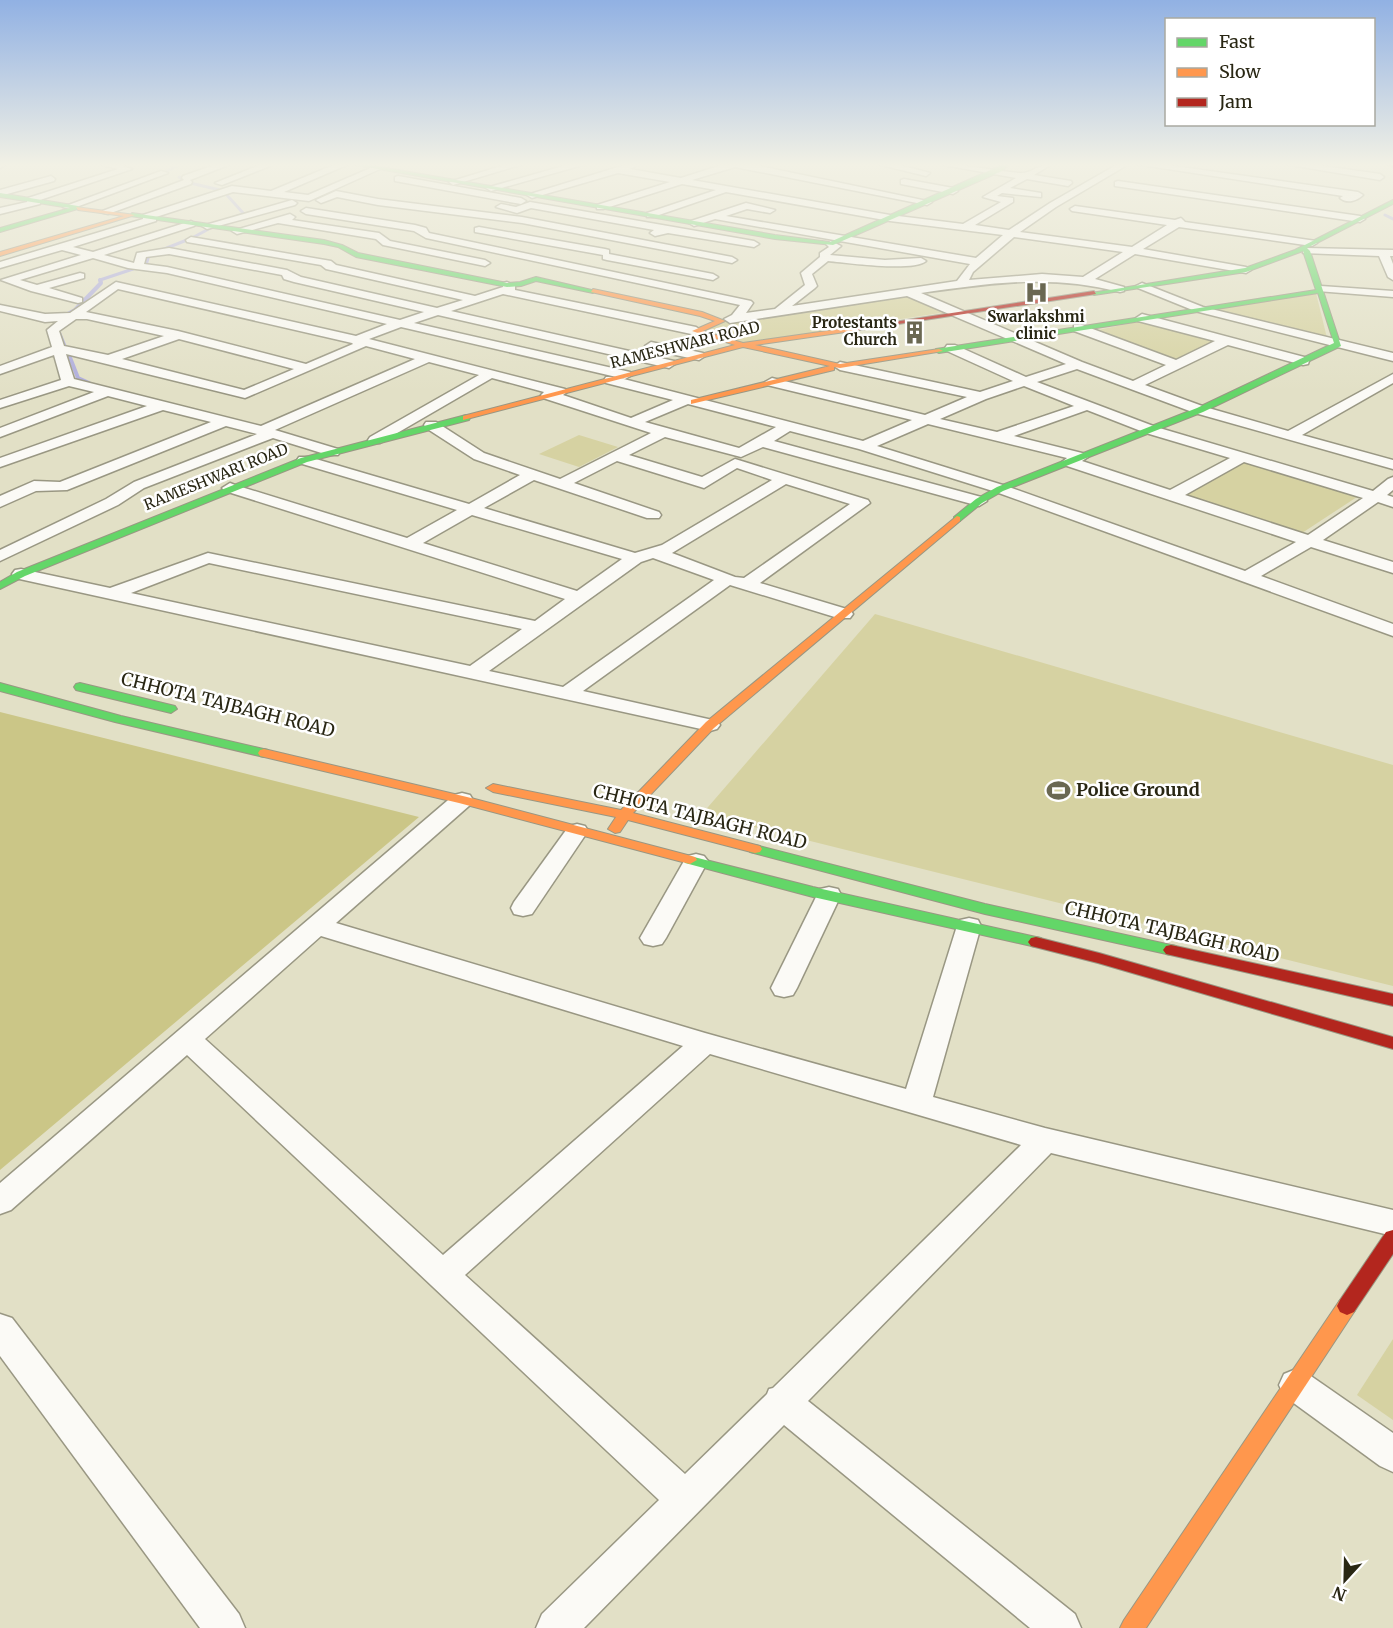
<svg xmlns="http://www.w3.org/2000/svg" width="1393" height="1628" font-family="Merriweather,serif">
<rect width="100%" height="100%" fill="#e2e0c6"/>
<g fill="#d6d2a2">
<polygon points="905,293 947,312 743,343 702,331 725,321"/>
<polygon points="1316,293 1327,338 1210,309"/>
<polygon points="1141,321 1216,341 1175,359 1098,330"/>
<polygon points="579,435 618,447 579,467 539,454"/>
<polygon points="1245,461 1360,495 1302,533 1184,494"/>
<polygon points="875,614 1393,765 1393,986 702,814"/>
<polygon points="1393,1339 1393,1420 1357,1395"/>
</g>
<polygon fill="#cbc687" points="0,712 419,817 0,1170"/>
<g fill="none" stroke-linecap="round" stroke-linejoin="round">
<g stroke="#aeacdc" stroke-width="3">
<polyline points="165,172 181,164"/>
<polyline points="179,177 186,182 220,190"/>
<polyline points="225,193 244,214 237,216"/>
<polyline points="1385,215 1393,219"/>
<polyline points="146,265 149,255 192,238 216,225"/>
<polyline points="101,282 100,280 133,269"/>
</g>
<g stroke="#aeacdc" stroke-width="4">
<polyline points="62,317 75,310 101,283 100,280"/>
<polyline points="57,328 65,347"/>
<polyline points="69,355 78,378 89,383"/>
</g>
<defs>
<g id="street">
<polygon points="0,164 6,164 0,168"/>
<polygon points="99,164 118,164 132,169 40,200 40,204 0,214 0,208 27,202 28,198 118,169"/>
<polygon points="217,164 231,164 190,180 192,182 191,184 108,214 100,212 184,180 182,178 183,176"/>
<polygon points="262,164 275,164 222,185 215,183"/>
<path d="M336,164h13l-65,28 24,3 65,-28 7,2 -71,32 -76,-9 -77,25v4l-83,26 20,5 98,-31 5,3 -2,2 -90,29 30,8 3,-10 32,-5 118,22 14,7 136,31 26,-8 -137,-31 -5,-4 -134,-23 -1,-2 5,-3 140,24 5,4 139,31 28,-9v-4l4,-1 8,4v4l181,37 6,4 -2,3 -4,1 -193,-41 -52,17 223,50 1,3 -6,4 -231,-53 -24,8 216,49 2,3 -7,4 -224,-52 -32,12 196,50 2,3 -4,3 68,23 42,-18 -67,-17 -2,-3 2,-3h10l247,64 49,-21 -145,-35 -2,-3 7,-4 153,37 42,-18 -127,-27 -6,-4 6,-4 140,30 33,-11 -66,-30 -2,-3 2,-3h8l71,32 40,-13 -159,-68 -177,27 -6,-4 8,-4 8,-10 -314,-67 -12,-7 -108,-17 -5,-3 5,-3 109,17 11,3 3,5 322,68 2,2 -7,10 29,-4 30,-24 -4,-12 19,-16v-4l9,-6 -3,-3 5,-3 10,5 -11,9 55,5 36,-2 5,3c-13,11 -78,2 -98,0l-16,13 5,12 -2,2 -23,18 165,-25 13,-17 -255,-45 -21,7 -5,-3 2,-2 55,-18 29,7 -5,3 -23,-4 -21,7 250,42 27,-23 -113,-14 -164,-29 -73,25h-6v-4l69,-23 -34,-6 -79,25h-6v-4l73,-23 -52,-9 -86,25 -5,-3 101,-31 8,2 -6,3 51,9 44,-14h25l182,38 -5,3 -192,-38 -43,13 198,35 73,9 38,-22 -18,-5 33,-19 -78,-14c28,0 54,7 82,9 10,1 19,-9 32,-9l-18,11 37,6 1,2 -4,3 -41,-7 -17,9 31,5v4l-39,-4 -5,3 16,2v4l-38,23 34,5 41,-27 68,-39h11l-73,43 -36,25 112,15 35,-22 -95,-14 -2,-2 5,-3 100,14 6,-2 4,4 131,19 1,2 -5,3 -133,-19 -36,22 103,18 5,3 -5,3 -111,-19 -40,25 29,8v4l-4,1c-71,-18 -127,-9 -199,1l161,69 51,19 33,-16 -92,-34v-6h8l94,35 39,-19 -77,-20 -2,-3 6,-4 166,44 1,3 -1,3 -5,1 -75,-20 -83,40 60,22 83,24 105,-57v9l-91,52 91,25v9l-198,-56 -118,-44 -40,13 119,45 217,64 15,-12 5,-2v13l-6,5 6,2v10l-15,-5 -55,38 70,22v11l-82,-26 -50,29 132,48v12l-397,-144 -137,-43 -69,-18 -16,10 211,57 2,3 -8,5 -216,-59 -22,10 -76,-20 -36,18 73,22 33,-18 133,41 2,3 -110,80 90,27 3,4 -3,4h-12l-108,-33 -147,106 134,30 3,4 -3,4 -7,2 -695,-153 -3,-4 3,-4 6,-1 89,19 98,-35 327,68 30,-22 -340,-108 -3,-3 8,-5 5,2 172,53 50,-28 -158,-47 -2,-3 2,-3h10l160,47 51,-29 -46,-16 -48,-31 -2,-3 2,-3h10l48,31 76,26 91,-46 -108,-35 -2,-3 3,-3 -52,-14 -112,65h-10l-2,-3 2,-3 109,-62 -50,-13 -154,68 63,19 2,3 -2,3h-10l-55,-17 -129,50 -26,17 -118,56v-11l106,-51 28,-17 123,-48 -31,-8 -159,64 -31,1 -36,16v-11l34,-15 26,1 151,-60 -48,-12 -163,57v-9l147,-52 -39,-10 -108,41v-9l94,-36 -25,-6 -69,22v-8l61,-20 -7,-25 -54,19v-8l52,-19 -5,-17 11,-9 -13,1 -45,-11v-6l45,9 25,-1 46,-31 240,54 31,-12 -220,-51 -39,-5 -35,-10 -73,22 17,5 43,-12 4,1v4l-35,10 33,10v4l-4,1 -47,-12 -30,-11 80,-25 -19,-5 -62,18v-6l143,-43v-4l89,-29 39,5zM1014,237l109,15 -40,25 -41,-3 -73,6 4,-8zM169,254l113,21 2,4 10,3 130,30 -24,8 -233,-53 -23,-3 2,-7zM118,289l234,54 1,1 -47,20 -128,-33 -92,-19zM76,319h11l77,17 -56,19 -44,-9 -5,-15zM179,339l115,30 -50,21 -122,-31zM366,346l49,13 -154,67 -187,-47 -8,-25 179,44zM1024,386l50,20 -77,26 -57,-13 46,-20zM688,404l88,23 -37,21 -94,-26zM1087,410l59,23 84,25 -60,32 -88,-29 6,-4 -2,-3 -72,-18zM928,424l139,34 -5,4 2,3 232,77 -51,29 -239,-85 -129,-40zM617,461l87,27 33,-20 35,12 -110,65 -27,8 -151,-45 50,-28 113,38h12l2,-3 -2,-3 -85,-29zM1244,462l119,36 -55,37 -123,-40zM786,484l64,20 -106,74 -9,-1 -63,-24zM472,515l150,44 -45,32 -154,-48zM653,558l61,22 -151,107 -74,-16 152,-109zM209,563l313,66 -52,37 -339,-73z"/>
<polygon points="508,164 523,164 453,185 449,182"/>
<polygon points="570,164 586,164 491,191 486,188"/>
<polygon points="877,164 896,164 930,173 926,176"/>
<path d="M1135,164h25l198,28 5,3c-6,6 -16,9 -23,3l3,-2z"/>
<polygon points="1284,164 1309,164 1380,174 1384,177 1380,180"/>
<polygon points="161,171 168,173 71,209 63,207"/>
<polygon points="51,176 55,179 54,181 0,196 0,190"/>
<polygon points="398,176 521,198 526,201 521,204 395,181 395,177"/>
<polygon points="904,179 953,188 958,191 953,194 901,184 901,180"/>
<polygon points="1118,181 1360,216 1365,219 1360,222 1115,186 1115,182"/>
<polygon points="336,191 378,199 522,217 732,257 737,260 732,263 522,223 378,205 337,197 321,203 316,200"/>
<polygon points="292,200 297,203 295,205 207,229 202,226"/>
<polygon points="530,202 754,241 759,244 754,247 668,233 655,236 650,233 654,230 531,208 517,213 496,207 501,204 516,207"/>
<polygon points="290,214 295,217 292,220 379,233 390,241 485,260 490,263 485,266 383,245 376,239 278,223 237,234 232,231"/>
<polygon points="479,227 605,249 609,250 609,254 713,274 718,277 713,280 607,260 603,259 603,255 475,232 475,228"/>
<polygon points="1307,248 1393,250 1393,256 1390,256 1393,264 1393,280 1388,277 1379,256 1303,253 1303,249"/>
<polygon points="1142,283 1203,307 1393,353 1393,361 1195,311 1138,288 1136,286"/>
<polygon points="1321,286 1393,291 1393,297 1317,291 1317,287"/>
<polygon points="651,342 703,353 705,356 699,360 647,349 645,346"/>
<path d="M462,793l8,2 3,5 -3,5 -134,118 369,110 201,56 51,-163 3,-6 9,-2 9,2 3,6 -48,171 112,31 348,82v26l-342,-83 -243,248 267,213 6,14h-51l-246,-203 -200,203h-48l6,-14 117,-114 -472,-445 -176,155 -11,4v-31l454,-388zM321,936l362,110 -240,209 -238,-216zM710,1054l311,91 -248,243 -4,1 -2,5 -82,80 -220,-199z"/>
<polygon points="577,824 585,826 588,831 532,914 523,916 514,914 511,908 514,902 569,826"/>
<polygon points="696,854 704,856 708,861 666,938 662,944 653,946 644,944 640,938 684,861 688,856"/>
<polygon points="829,887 838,889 841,895 797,988 793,995 784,997 775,995 771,988 817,895 820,889"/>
<polygon points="0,1314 12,1318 239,1614 245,1628 200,1628 0,1356"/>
<polygon points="1296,1369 1308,1374 1393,1433 1393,1472 1380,1466 1284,1396 1279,1385 1284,1374"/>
</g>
<g id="fast">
<polygon points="363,164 775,235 830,242 1004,164 1010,164 1002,171 833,245 775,239 350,164"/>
<polygon points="0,193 78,206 81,208 0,232 0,228 70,208 0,197"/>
<polygon points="1393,200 1393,204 1307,248 1310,251 1341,346 1203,412 1003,491 982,503 960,521 954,521 954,517 976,499 997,487 1197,408 1334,343 1318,293 939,353 935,351 936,349 1316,290 1303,251 1246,272 1094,295 1091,293 1245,268 1295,250"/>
<polygon points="132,213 324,240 342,245 358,253 507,283 520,282 536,277 596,291 593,293 536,281 521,286 507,287 356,257 338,247 324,244 130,216"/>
<polygon points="466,415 470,418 469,420 307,462 25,576 0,589 0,582 17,572 301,458"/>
<polygon points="0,683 121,716 268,750 270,753 264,757 115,722 0,691"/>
<polygon points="80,683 175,706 177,709 171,713 76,690 74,687 76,684"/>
<polygon points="755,845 985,904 1171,945 1176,946 1179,950 1176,954 1171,955 985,914 750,852 748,849"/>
<polygon points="690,856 813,887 1036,937 1041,938 1044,942 1041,946 1036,947 813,897 685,863 683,860 685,857"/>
</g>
<g id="slow">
<polygon points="76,207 135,215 0,256 0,252 124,216 78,210"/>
<polygon points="593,289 702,312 725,321 703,331 743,343 862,326 862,330 859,330 755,345 840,364 939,349 943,351 840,368 834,367 834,370 691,404 691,400 830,366 743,347 463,420 463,416 735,345 692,331 715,321 700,316 591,292"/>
<polygon points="957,516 960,517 960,521 714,728 633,813 760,846 762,849 760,852 755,853 628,820 620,832 615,833 608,829 616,817 493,792 486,788 493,784 621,810 706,722"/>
<polygon points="264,749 467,797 695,857 697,860 690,864 459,803 260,756 258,753 260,750"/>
<polygon points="1347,1297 1354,1300 1357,1306 1354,1312 1146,1628 1120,1628 1124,1620 1340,1300"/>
</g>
<g id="jam">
<polygon points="1393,164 1393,167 1384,164"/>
<polygon points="1094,291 1096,294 859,330 855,328"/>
<polygon points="1036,937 1099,953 1393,1037 1393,1049 1098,963 1031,946 1028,942 1031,938"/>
<polygon points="1171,945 1393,994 1393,1006 1166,954 1163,950 1166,946"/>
<polygon points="1393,1230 1393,1254 1354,1312 1347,1315 1340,1312 1337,1306 1340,1300 1386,1232"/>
</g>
</defs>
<use href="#street" stroke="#999783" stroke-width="3"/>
<use href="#fast" stroke="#999783" stroke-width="2"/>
<use href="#slow" stroke="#999783" stroke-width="2"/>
<use href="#jam" stroke="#999783" stroke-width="2"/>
<use href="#street" fill="#fbfaf6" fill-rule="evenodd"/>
<use href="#fast" fill="#63d668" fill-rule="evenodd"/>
<use href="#slow" fill="#ff974d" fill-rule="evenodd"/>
<use href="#jam" fill="#b3261e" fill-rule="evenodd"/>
</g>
<linearGradient id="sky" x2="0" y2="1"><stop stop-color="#91b1e3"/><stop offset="0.42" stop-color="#f2f1e5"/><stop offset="1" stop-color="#f2f1e5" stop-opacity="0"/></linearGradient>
<rect width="1393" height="392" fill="url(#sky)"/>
<defs>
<symbol id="hospital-bare" viewBox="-9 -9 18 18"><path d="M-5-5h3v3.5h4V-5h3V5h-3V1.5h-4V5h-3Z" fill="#6a6852" stroke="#fff" stroke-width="2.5" paint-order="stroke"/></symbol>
<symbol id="building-bare" viewBox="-9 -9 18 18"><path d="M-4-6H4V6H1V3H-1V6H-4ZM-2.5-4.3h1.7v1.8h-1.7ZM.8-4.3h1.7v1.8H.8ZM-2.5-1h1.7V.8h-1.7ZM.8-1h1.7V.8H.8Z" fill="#6a6852" stroke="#fff" stroke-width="2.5" paint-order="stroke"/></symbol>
<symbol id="stadium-bare" viewBox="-9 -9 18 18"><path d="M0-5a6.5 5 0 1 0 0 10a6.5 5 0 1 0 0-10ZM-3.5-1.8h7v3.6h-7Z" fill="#6a6852" stroke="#fff" stroke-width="2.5" paint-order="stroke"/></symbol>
</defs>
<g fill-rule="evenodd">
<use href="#hospital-bare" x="1020" y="276" width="33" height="33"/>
<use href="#building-bare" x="898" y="316" width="33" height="33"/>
<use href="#stadium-bare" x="1042" y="774" width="33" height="33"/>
</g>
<g text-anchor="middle" stroke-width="5" stroke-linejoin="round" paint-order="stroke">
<g font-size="15" font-weight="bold" fill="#292714" stroke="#fff">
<text x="1036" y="322">Swarlakshmi<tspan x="1036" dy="17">clinic</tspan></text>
<text x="897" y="328" text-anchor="end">Protestants<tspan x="897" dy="17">Church</tspan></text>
</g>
<g font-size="15" fill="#292714" stroke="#fff">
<text transform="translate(685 345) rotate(-14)" y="5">RAMESHWARI ROAD</text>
<text transform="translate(216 477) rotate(-22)" y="5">RAMESHWARI ROAD</text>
</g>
<g font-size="18" fill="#292714" stroke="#fff">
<text transform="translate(228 705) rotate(14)" y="6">CHHOTA TAJBAGH ROAD</text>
<text transform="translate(700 817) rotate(14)" y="6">CHHOTA TAJBAGH ROAD</text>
<text transform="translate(1172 932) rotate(13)" y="6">CHHOTA TAJBAGH ROAD</text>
</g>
<g font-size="18" font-weight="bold" fill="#292714" stroke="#fff" text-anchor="start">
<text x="1076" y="796">Police Ground</text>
</g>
</g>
<rect x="1165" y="18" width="210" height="108" fill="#ffffff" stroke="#a9a9a1" stroke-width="1.5"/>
<rect x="1177" y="38" width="30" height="9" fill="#63d668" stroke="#a9a9a1" stroke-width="1.5"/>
<text x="1219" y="48" font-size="18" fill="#292714">Fast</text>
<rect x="1177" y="68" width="30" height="9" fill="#ff974d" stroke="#a9a9a1" stroke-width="1.5"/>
<text x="1219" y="78" font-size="18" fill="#292714">Slow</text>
<rect x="1177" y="98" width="30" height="9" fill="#b3261e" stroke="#a9a9a1" stroke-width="1.5"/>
<text x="1219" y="108" font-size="18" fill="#292714">Jam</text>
<g transform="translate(1345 1580) rotate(202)" stroke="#ffffff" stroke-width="4.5" paint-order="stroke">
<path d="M0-4.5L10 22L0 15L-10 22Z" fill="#292714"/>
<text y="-9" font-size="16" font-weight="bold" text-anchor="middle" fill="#292714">N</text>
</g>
</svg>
